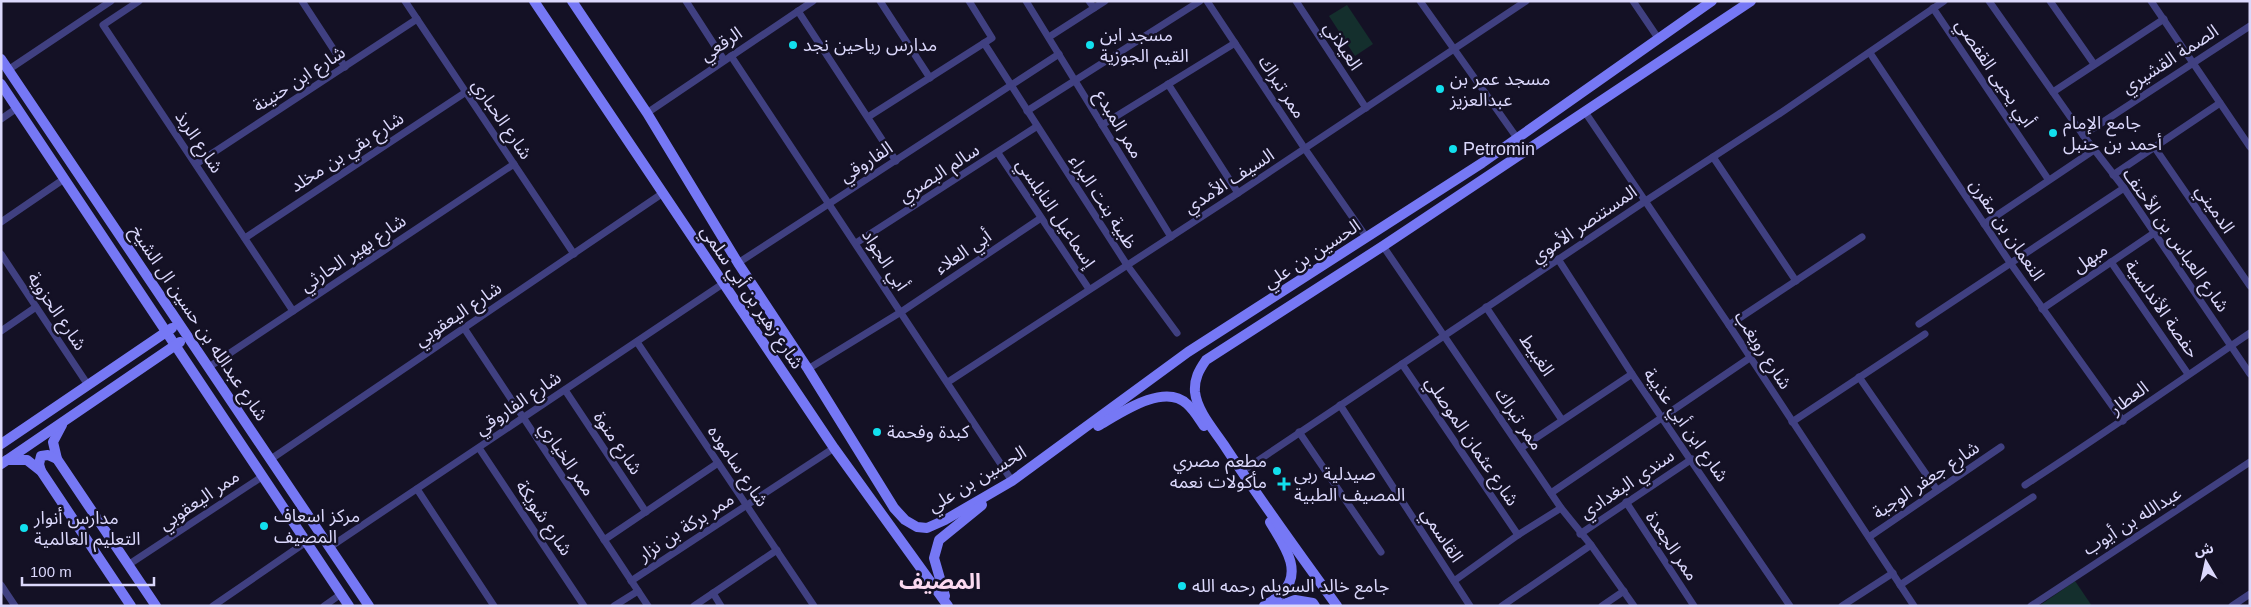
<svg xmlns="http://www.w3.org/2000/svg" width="2251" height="607" font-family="Arial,'Noto Sans Arabic',sans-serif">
<rect width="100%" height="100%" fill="#141125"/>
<g fill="#142f2d">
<polygon points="1347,5 1373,44 1355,56 1329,16"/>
<polygon points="2075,581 2092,606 2039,606"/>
</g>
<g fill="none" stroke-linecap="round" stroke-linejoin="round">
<g stroke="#404081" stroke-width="7">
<polyline points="139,1 103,25 293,311"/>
<polyline points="302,1 345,67"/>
<polyline points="405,1 574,254"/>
<polyline points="686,1 724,60"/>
<polyline points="880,1 930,78"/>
<polyline points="1026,1 1171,237"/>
<polyline points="1089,1 1094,8"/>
<polyline points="1207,1 1305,149 1367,238"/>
<polyline points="1296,1 1366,108"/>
<polyline points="1420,1 1517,138"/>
<polyline points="1633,1 1658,38"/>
<polyline points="1989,1 2083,135 2124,188 2250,374"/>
<polyline points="2050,1 2094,64"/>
<polyline points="2151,1 2250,147"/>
<polyline points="1933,8 2048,179"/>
<polyline points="798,11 896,161"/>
<polyline points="1049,37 1105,1"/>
<polyline points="984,43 1127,265 1177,333"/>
<polyline points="1870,53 2011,264 2123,421"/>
<polyline points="731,56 1012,481"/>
<polyline points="8,70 111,1"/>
<polyline points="1168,84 1238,193"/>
<polyline points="2053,92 2164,19"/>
<polyline points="1027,111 1200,1"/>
<polyline points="1585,112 1729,325 1914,606"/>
<polyline points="647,113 813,1"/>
<polyline points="868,117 992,38 969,1"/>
<polyline points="1,119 17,108"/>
<polyline points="1102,125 1235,43"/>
<polyline points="2083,135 2250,26"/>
<polyline points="2155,148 2250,286"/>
<polyline points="998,153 1089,289"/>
<polyline points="1713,157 1796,281"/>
<polyline points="196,164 417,19"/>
<polyline points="2113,175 2220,103"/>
<polyline points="1,222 64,179"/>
<polyline points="1984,224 2094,150"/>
<polyline points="245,238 466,92"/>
<polyline points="856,243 1036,127"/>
<polyline points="1383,246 1561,508 1591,545 1634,606"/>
<polyline points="1,254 88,385"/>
<polyline points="1558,259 1632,374 1790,606"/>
<polyline points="2111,262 2188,374"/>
<polyline points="738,263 1059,54"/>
<polyline points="1486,307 1562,420"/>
<polyline points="2042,309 2154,233"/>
<polyline points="1919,324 2124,188"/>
<polyline points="1729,325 1862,237"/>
<polyline points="464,328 648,606"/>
<polyline points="1,331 36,307"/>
<polyline points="637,342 814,606"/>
<polyline points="1402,364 1518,535"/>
<polyline points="209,367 514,164"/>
<polyline points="808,369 901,312 1041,218"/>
<polyline points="1859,377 1937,490"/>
<polyline points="948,382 1238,193 1526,1"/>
<polyline points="565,390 646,512"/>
<polyline points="1340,405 1470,606"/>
<polyline points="1792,422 1925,334"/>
<polyline points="1299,432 1381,552"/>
<polyline points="479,448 584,606"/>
<polyline points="1521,448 1632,374"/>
<polyline points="271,459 663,193"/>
<polyline points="1241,472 1644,202 1779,114 1944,1"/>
<path d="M2025,485c76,-49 150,-101 225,-152"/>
<polyline points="417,489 494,606"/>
<polyline points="1551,493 1751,357"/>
<polyline points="1626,502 1694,606"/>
<polyline points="1580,534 1692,459"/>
<polyline points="1869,537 2001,447"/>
<polyline points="604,540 718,463"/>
<polyline points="330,547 724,283"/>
<polyline points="128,565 263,476"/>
<polyline points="631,581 834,448"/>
<polyline points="1454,581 1518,535 1561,508"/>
<polyline points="1,585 15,606"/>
<polyline points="1900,585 2033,497"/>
<polyline points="713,593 721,606"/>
<polyline points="213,606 306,542"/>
<polyline points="324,606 341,594"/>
<polyline points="614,606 638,591"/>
<polyline points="694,606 777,550"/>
<polyline points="1502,606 1591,545"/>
<polyline points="1602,606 1624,591"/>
<polyline points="1842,606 1893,573"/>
<polyline points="2031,606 2250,462"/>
<polyline points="2232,606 2250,594"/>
</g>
<g stroke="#7678f5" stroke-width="10">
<polyline points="534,1 834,448 948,606"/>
<polyline points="572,1 647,113 738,263 808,369 894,508 905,520 917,527 927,528 945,520 1012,481 1188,352 1482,163 1712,1"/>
<polyline points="1,59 369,606"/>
<polyline points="1,84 349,606"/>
<polyline points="62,425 53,442 57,459 156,606"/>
<path d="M1098,426c21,-12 66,-44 89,-22 7,6 12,15 17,22"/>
<polyline points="1,444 172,328"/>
<polyline points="7,460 27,460 41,471 131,606"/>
<polyline points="1,464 180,342"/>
<polyline points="41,471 39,464 41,456 48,455 57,459"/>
<polyline points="945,596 934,558 939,540 982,505"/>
<path d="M1264,606c6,-4 14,-8 19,-14 21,-22 -1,-49 -13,-70"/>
<polyline points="1279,606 1295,600 1313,603 1315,606"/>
<path d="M1337,606c-38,-53 -77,-106 -113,-161 -10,-15 -27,-34 -29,-53 -1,-13 4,-22 11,-32l177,-114 368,-245"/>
</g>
</g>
<g fill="#12e0ee" stroke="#141125" stroke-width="2">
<circle cx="793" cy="45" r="5"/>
<circle cx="1090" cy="45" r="5"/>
<circle cx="1440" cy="89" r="5"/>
<circle cx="2053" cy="133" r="5"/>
<circle cx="1453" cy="149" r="5"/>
<circle cx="877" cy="432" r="5"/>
<circle cx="1277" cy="471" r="5"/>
<path d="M1281.5 476.5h5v5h5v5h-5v5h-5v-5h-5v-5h5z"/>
<circle cx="264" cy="526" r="5"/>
<circle cx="24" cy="528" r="5"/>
<circle cx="1182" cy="586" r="5"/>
</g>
<g text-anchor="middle" stroke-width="5" stroke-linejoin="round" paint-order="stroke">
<g font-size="18" fill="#dbd8fc" stroke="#141125" text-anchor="start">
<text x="1100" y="41">مسجد ابن<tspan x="1100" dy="21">القيم الجوزية</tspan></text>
<text x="803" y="51">مدارس رياحين نجد</text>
<text x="1450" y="85">مسجد عمر بن<tspan x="1450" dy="21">عبدالعزيز</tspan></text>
<text x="2063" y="129">جامع الإمام<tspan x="2063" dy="21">أحمد بن حنبل</tspan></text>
<text x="1463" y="155">Petromin</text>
<text x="887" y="438">كبدة وفحمة</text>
<text x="1267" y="467" text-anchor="end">مطعم مصري<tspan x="1267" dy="21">مأكولات نعمه</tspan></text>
<text x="1294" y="480">صيدلية ربى<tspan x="1294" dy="21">المصيف الطبية</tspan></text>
<text x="274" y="522">مركز اسعاف<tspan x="274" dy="21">المصيف</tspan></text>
<text x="34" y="524">مدارس أنوار<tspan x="34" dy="21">التعليم العالمية</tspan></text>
<text x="1192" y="592">جامع خالد السويلم رحمه الله</text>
</g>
<g font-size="18" fill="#dbd8fc" stroke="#141125">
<text transform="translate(721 44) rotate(-34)" y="6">الرقعي</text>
<text transform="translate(1343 46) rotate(57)" y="6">العيلاني</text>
<text transform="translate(2170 59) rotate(-33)" y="6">الصمة القشيري</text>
<text transform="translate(1995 73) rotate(56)" y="6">أبي يحيى القفصي</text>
<text transform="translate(299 79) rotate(-33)" y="6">شارع ابن حنينة</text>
<text transform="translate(1282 87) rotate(57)" y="6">ممر تبراك</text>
<text transform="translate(502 119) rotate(56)" y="6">شارع الحباري</text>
<text transform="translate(1119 124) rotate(59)" y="6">ممر المبدع</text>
<text transform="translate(199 142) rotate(56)" y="6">شارع الربذ</text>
<text transform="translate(347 152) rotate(-33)" y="6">شارع بقي بن مخلد</text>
<text transform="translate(866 162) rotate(-33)" y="6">الفاروقي</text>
<text transform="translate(939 173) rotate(-33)" y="6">سالم البصري</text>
<text transform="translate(1229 181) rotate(-33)" y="6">السيف الأمدي</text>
<text transform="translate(1103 202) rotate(57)" y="6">ظبية بنت البراء</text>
<text transform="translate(2215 209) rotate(56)" y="6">الدميني</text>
<text transform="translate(1056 213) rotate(56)" y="6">إسماعيل النابلسي</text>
<text transform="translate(1584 224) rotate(-34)" y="6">المستنصر الأموي</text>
<text transform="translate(2007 230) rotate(56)" y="6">النعمان بن مقرن</text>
<text transform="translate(2176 240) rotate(55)" y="6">شارع العباس بن الأحنف</text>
<text transform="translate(963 252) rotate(-34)" y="6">أبي العلاء</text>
<text transform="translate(353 253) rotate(-34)" y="6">شارع بهير الحارثي</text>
<text transform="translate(1312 254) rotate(-33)" y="6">الحسين بن علي</text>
<text transform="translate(2090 258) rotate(-34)" y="6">مبهل</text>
<text transform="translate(885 260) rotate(57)" y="6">أبي الجواد</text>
<text transform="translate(752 297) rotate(56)" y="6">شارع زهير بن أبي سلمي</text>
<text transform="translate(2162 309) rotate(55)" y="6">حفصة الأندلسية</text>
<text transform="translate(57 311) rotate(56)" y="6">شارع الحزوية</text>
<text transform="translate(458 314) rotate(-34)" y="6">شارع اليعقوبي</text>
<text transform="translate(199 323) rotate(56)" y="6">شارع عبدالله بن حسين ال الشيخ</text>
<text transform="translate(1763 350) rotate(57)" y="6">شارع رويغب</text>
<text transform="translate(1537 355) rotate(56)" y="6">الغبيط</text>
<text transform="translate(2129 398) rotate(-36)" y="6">العطار</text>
<text transform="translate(518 403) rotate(-34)" y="6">شارع الفاروقي</text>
<text transform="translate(1519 419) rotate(56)" y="6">ممر تبراك</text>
<text transform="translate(1686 425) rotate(55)" y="6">شارع ابن أبي عذيبة</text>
<text transform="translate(1472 441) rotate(56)" y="6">شارع عثمان الموصلي</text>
<text transform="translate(618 443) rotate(56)" y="6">شارع منوة</text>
<text transform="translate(567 459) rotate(56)" y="6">ممر الخياري</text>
<text transform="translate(738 466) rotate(56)" y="6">شارع ساموده</text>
<text transform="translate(977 479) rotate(-31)" y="6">الحسين بن علي</text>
<text transform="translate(1926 480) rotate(-34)" y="6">شارع جعفر الوجبة</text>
<text transform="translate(1627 484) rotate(-34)" y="6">سندي البغدادي</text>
<text transform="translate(199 500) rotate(-34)" y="6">ممر اليعقوبي</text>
<text transform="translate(544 518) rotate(56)" y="6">شارع شويكة</text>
<text transform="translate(2132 521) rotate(-32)" y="6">عبدالله بن أيوب</text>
<text transform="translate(686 527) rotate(-33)" y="6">ممر بركة بن نزار</text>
<text transform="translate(1442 535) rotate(57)" y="6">القاسمي</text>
<text transform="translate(1672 546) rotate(56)" y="6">ممر الجعدة</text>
</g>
<g font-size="22" font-weight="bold" fill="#fcdaf1" stroke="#141125">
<text x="940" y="589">المصيف</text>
</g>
</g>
<rect width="2251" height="607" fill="none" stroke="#dbd8fc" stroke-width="5"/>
<g transform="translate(2206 562) rotate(351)" stroke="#141125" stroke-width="4" paint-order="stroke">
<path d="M0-4L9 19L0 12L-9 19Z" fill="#dbd8fc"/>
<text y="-8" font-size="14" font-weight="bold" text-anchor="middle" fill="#dbd8fc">ش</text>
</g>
<path d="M22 577v8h132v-8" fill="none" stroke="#dbd8fc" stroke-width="2.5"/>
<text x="30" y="577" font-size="15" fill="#dbd8fc" stroke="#141125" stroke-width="4" paint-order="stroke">100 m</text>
</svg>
